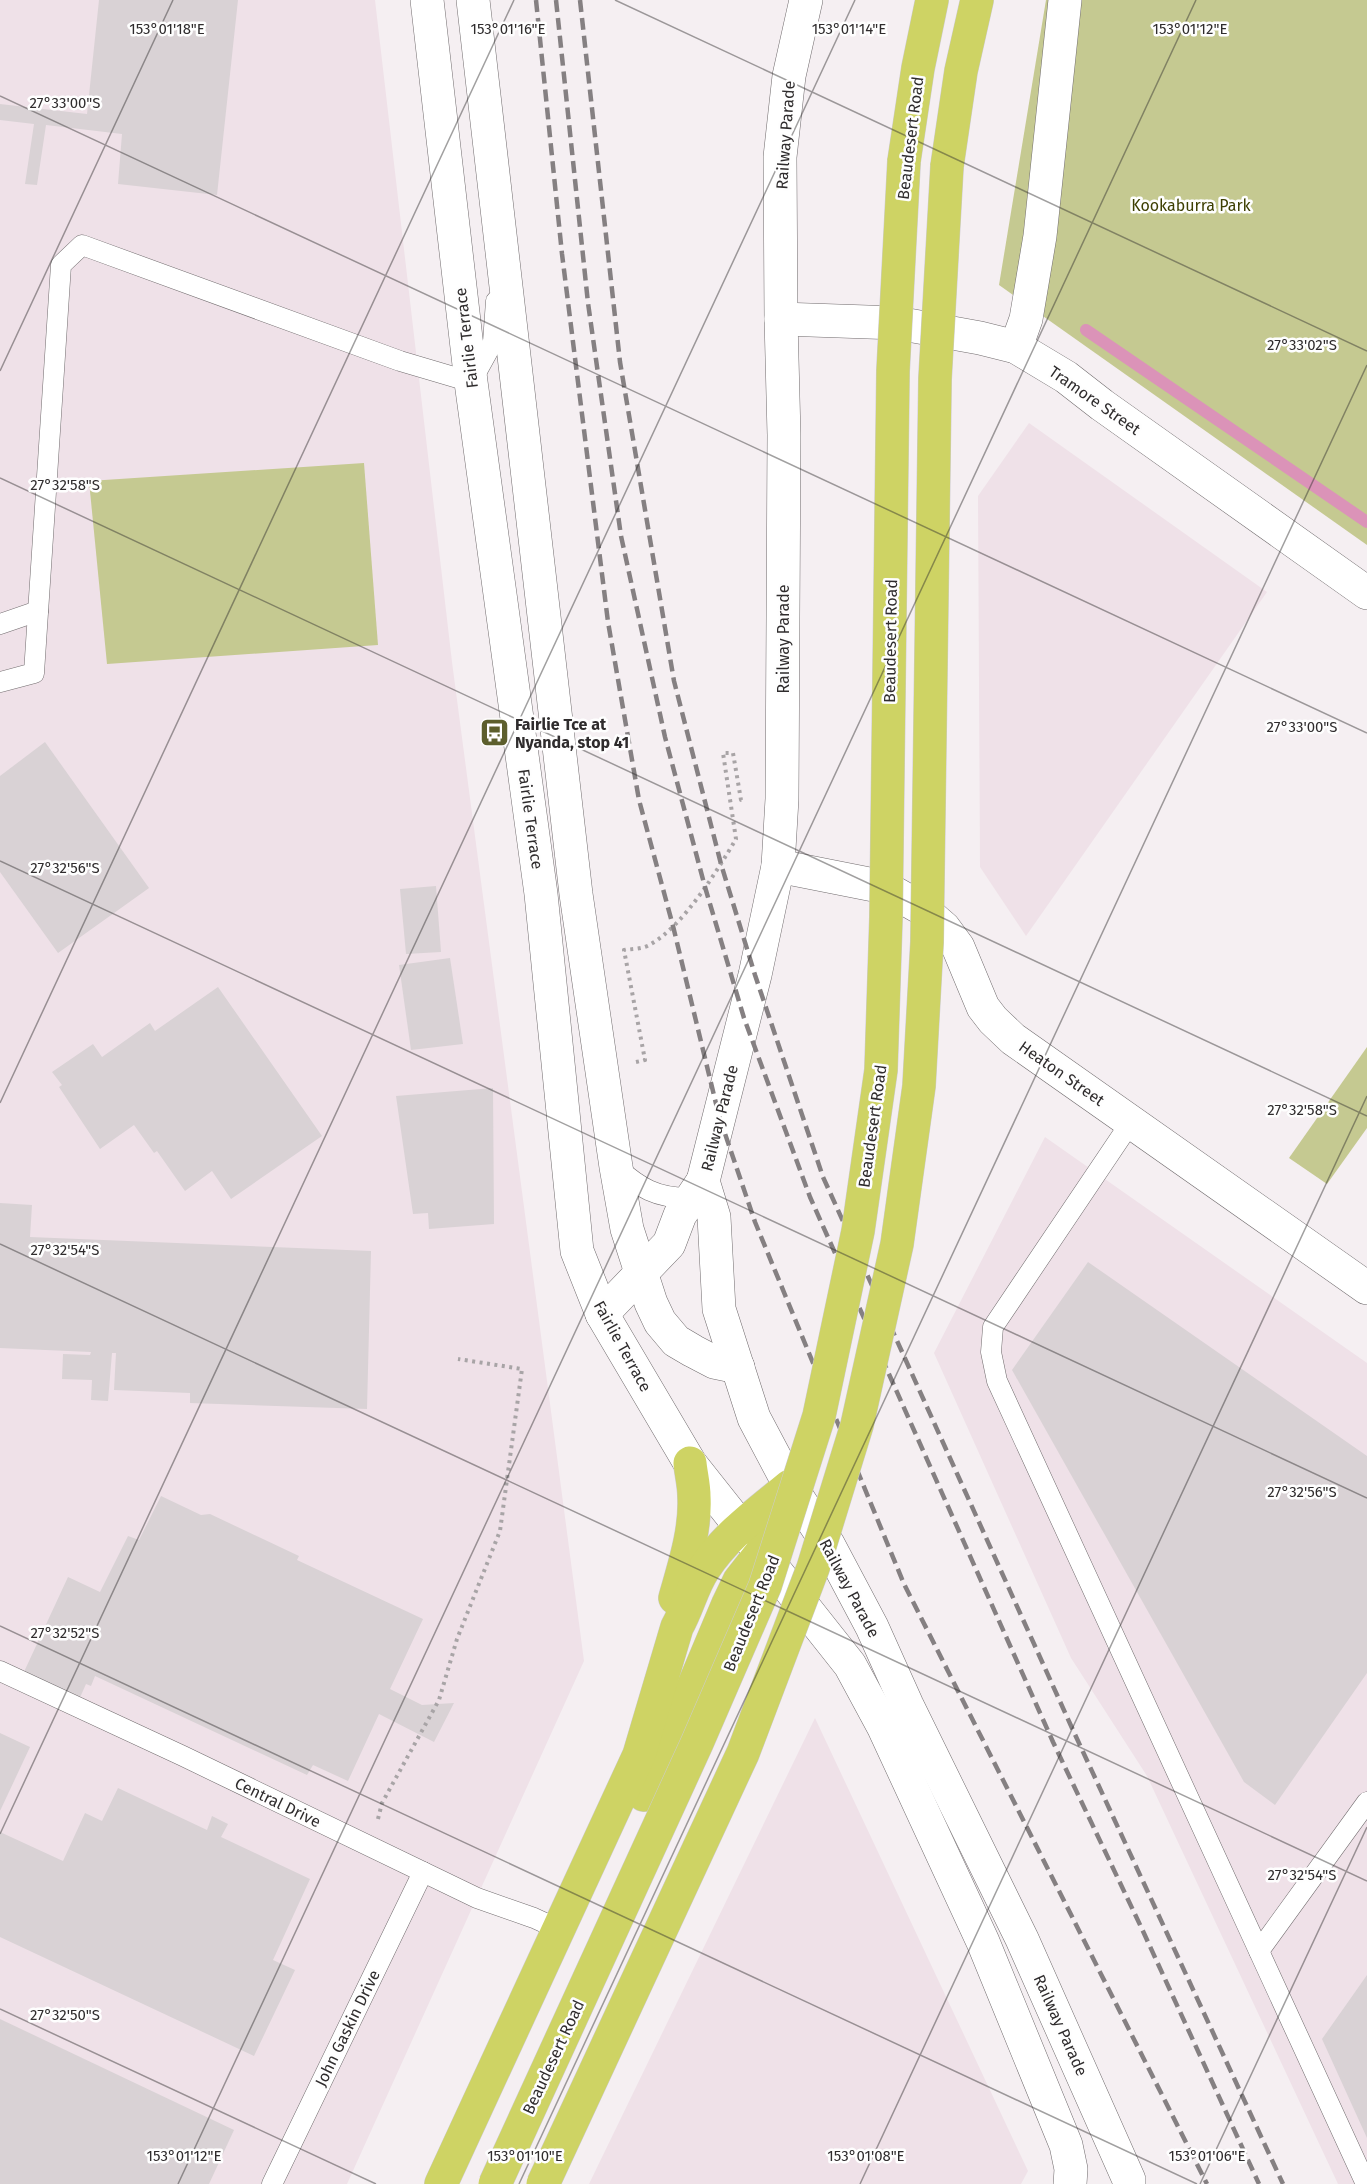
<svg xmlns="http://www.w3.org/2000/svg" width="1367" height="2184" font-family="'Fira Sans',sans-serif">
<rect width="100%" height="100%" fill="#f5eff2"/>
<g fill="#efe1e8">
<polygon points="0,0 375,0 452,662 584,1661 347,2184 0,2184"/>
<polygon points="1029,423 1267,592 1026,936 980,867 978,496"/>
<polygon points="1045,1137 1367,1363 1367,2184 1338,2184 1147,1776 1071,1658 934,1353"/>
<polygon points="815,1718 1028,2171 1021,2184 589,2184"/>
</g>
<g fill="#c5c991">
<polygon points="1046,0 1367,0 1367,545 999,285"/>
<polygon points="364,463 378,645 107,664 89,481"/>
<polygon points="1367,1047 1367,1128 1327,1184 1289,1158"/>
</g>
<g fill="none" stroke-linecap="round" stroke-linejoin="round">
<polyline stroke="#db93b8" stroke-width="12" points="1086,330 1367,522"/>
</g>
<g fill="#d9d2d5">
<polygon points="99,0 238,0 217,195 118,184 122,134 46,125 37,185 25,184 34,124 0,120 0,104 87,114"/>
<polygon points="45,742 149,888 58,953 0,872 0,776"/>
<polygon points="436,886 441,952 406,954 400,889"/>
<polygon points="450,958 463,1044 411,1050 399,965"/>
<polygon points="218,987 322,1136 231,1199 212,1171 185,1191 157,1151 154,1153 134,1125 100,1149 59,1087 62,1085 52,1072 93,1044 102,1057 150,1023 155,1031"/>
<polygon points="493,1088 494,1224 429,1229 428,1213 413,1214 396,1096"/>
<polygon points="0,1203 32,1205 30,1237 371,1251 367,1409 190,1403 190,1393 114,1390 116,1353 112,1353 108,1401 91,1400 92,1380 62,1379 63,1354 90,1355 91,1352 0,1348"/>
<polygon points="1088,1262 1367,1456 1367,1673 1275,1805 1244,1782 1012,1370"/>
<polygon points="161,1496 201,1515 210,1514 299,1556 297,1560 423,1619 390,1689 422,1705 454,1703 434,1742 379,1714 348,1781 313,1765 307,1775 95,1676 91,1686 86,1684 78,1702 23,1674 68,1577 100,1592 128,1536 139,1540"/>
<polygon points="0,1733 30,1747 0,1811"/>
<polygon points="118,1788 207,1830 212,1816 228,1824 221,1837 310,1879 273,1960 295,1970 254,2056 0,1937 0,1832 63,1861 85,1813 102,1821"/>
<polygon points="1367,1975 1367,2138 1322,2039"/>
<polygon points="0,2019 234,2130 209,2184 0,2184"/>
</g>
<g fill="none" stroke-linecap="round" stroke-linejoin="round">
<defs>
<g id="lane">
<polyline points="0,624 38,611"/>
<polyline points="0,682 34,673 61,265 82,245 400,361 471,382 493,342 496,301"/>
<polyline points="1131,1122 993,1327 991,1352 997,1381 1366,2184"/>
<path d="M616,1167c24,21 40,31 73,31"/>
<polyline points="0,1671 183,1756 477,1898 534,1918 558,1929"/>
<polyline points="1259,1951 1367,1802"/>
<polyline points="272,2184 423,1872"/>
</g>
<g id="street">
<polyline points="781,319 897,323 980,338 1016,347 1066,377 1102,405 1367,593"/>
<polyline points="1016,347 1026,319 1040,236 1065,0"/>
<polyline points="778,866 884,887 921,908 944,928 958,947 983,1007 993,1020 1013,1039 1367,1288"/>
</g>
<g id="secondary">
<polyline points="427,0 471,382 541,894 577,1251 602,1314 690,1463 850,1665 884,1728 983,1942 1066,2145 1071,2169 1070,2184"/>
<polyline points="473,0 576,894 616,1167 627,1229 651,1303 660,1322 676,1341 693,1351 714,1362 738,1367"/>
<polyline points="806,0 789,76 780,157 781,319 784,435 782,799 778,866 755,975 703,1181 714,1217 719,1309 754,1418 790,1486 828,1544 872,1627 907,1705 1022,1939 1129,2180 1129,2184"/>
<polyline points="602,1314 669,1244 680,1215 703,1181"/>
</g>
<g id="highway">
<polyline points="904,161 918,68 932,0"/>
<polyline points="947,166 961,71 977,0"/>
<path d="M675,1598c9,-32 21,-68 19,-102 0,-11 -3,-22 -4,-33"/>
<polyline points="644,1795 680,1718 728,1604 739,1581 761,1553 775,1520"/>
<path d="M441,2184l198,-429 38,-128c11,-19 15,-40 27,-58 22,-34 56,-58 86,-83"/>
</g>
</defs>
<use href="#lane" stroke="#716c6e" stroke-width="21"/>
<use href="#street" stroke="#716c6e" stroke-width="34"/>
<use href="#secondary" stroke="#716c6e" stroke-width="34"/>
<use href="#highway" stroke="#cdcccd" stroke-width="34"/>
<g stroke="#a8a4a6" stroke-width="4" stroke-dasharray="3 4.5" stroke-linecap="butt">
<path d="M636,1062l9,-2 -21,-110c8,-1 20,-1 27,-6 33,-19 66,-73 85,-105l-13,-86h10l8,47h4"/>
<polyline points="378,1819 382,1803 439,1700 457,1639 500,1531 522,1369 458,1359"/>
</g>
<use href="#lane" stroke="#fff" stroke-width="20"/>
<use href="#street" stroke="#fff" stroke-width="33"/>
<use href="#secondary" stroke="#fff" stroke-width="33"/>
<use href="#highway" stroke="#ced364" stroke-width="33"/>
<g stroke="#858082" stroke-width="4.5" stroke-dasharray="12 6" stroke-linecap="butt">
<polyline points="536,0 562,254 608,622 639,800 673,926 719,1116 755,1222 904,1584 1207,2184"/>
<polyline points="556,0 588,303 621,536 665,737 705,887 744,1018 810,1197 1053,1742 1142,1929 1259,2184"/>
<polyline points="580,0 620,362 674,681 721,864 755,975 823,1177 1072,1728 1283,2184"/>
</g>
<defs>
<g id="highway-bridge">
<polyline points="495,2184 697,1743 765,1586 819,1416 858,1231 881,1070 886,917 893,371 904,161"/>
<polyline points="543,2184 743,1753 813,1568 857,1425 897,1244 919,1086 927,942 935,379 947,166"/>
</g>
</defs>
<use href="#highway-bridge" stroke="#cdcccd" stroke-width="34" stroke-linecap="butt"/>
<use href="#highway-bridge" stroke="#ced364" stroke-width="33"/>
</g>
<path fill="none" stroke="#2f2c2d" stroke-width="1.5" stroke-opacity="0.45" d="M615,0l752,351M0,96l1367,637M0,371l173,-371M0,478l1367,638M0,861l1367,637M0,1103l514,-1103M0,1244l1367,637M0,1626l1197,558M0,1834l855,-1834M0,2009l376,175M178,2184l1018,-2184M519,2184l848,-1819M860,2184l507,-1088M1200,2184l167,-357"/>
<defs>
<symbol id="bus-square" viewBox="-11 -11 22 22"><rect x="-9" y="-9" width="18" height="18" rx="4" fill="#5d5f2d" stroke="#fefefe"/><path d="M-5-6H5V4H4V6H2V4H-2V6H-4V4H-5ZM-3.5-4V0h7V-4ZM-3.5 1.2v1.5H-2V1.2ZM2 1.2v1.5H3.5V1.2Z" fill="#fff"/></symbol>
</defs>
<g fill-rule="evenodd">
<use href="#bus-square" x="478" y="716" width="33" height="33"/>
</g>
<g text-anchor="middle" stroke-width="5" stroke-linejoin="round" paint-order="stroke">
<g font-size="16" fill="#2f2c2d" stroke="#fefefe">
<text transform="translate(785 135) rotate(-86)" y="6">Railway Parade</text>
<text transform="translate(910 138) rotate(-83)" y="6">Beaudesert Road</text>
<text transform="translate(466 338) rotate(-97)" y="6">Fairlie Terrace</text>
<text transform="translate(1095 400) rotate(35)" y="6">Tramore Street</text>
<text transform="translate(783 639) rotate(-90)" y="6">Railway Parade</text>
<text transform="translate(890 641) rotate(-89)" y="6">Beaudesert Road</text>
<text transform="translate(531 819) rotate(82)" y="6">Fairlie Terrace</text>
<text transform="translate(1062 1073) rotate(35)" y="6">Heaton Street</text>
<text transform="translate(719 1118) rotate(-76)" y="6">Railway Parade</text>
<text transform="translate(872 1126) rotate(-82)" y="6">Beaudesert Road</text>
<text transform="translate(623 1346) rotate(61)" y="6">Fairlie Terrace</text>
<text transform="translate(850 1588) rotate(62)" y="6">Railway Parade</text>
<text transform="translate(751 1613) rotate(-68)" y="6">Beaudesert Road</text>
<text transform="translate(278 1802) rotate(26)" y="6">Central Drive</text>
<text transform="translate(1061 2025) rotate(66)" y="6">Railway Parade</text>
<text transform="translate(347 2028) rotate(-64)" y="6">John Gaskin Drive</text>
<text transform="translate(553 2057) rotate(-65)" y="6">Beaudesert Road</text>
</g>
<g font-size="16" fill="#3d3f02" stroke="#fefefe">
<text x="1191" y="211">Kookaburra Park</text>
</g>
<g font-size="16" font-weight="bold" fill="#2f2c2d" stroke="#fefefe" text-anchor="start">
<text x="515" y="730">Fairlie Tce at<tspan x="515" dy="18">Nyanda, stop 41</tspan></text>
</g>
</g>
<g font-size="15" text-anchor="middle" fill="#2f2c2d" stroke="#fefefe" stroke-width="5" stroke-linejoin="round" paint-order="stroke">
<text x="508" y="34">153°01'16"E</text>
<text x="1190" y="34">153°01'12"E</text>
<text x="167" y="34">153°01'18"E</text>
<text x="849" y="34">153°01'14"E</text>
<text x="65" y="108">27°33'00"S</text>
<text x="1302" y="350">27°33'02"S</text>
<text x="65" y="490">27°32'58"S</text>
<text x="1302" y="732">27°33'00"S</text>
<text x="65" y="873">27°32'56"S</text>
<text x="1302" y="1115">27°32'58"S</text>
<text x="65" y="1255">27°32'54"S</text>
<text x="1302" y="1497">27°32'56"S</text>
<text x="65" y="1638">27°32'52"S</text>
<text x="1302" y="1880">27°32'54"S</text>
<text x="65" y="2020">27°32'50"S</text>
<text x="184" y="2161">153°01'12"E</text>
<text x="525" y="2161">153°01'10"E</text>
<text x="866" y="2161">153°01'08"E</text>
<text x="1207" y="2161">153°01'06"E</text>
</g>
</svg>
